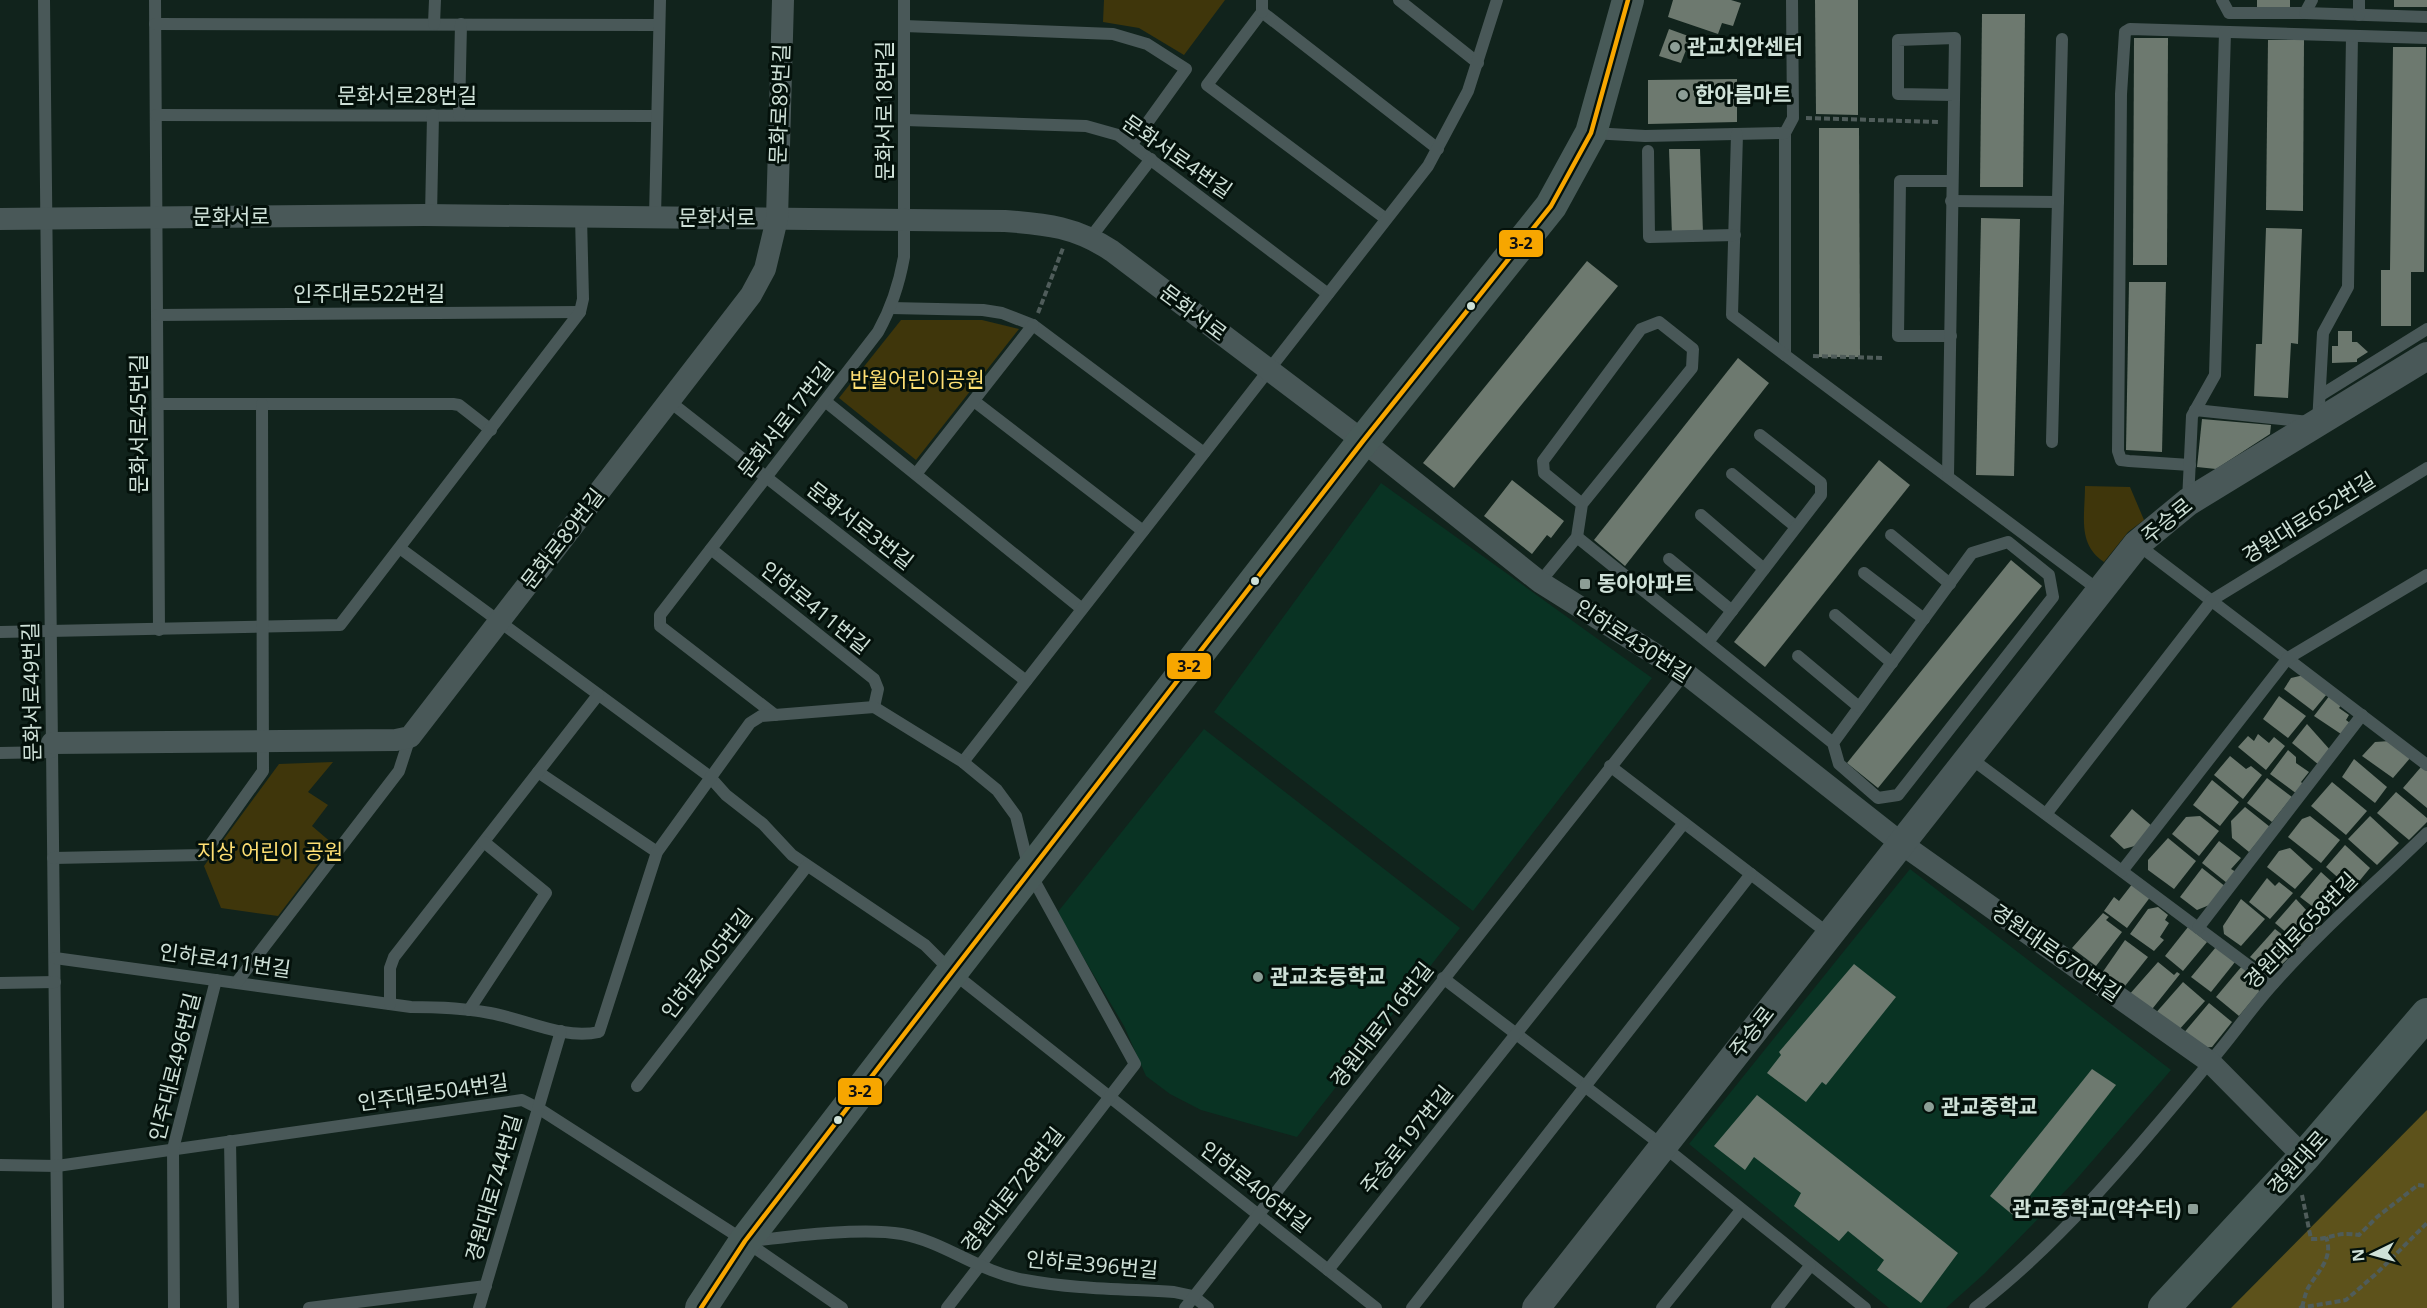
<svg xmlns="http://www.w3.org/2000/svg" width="2427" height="1308" font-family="'Open Sans','Noto Sans KR',sans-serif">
<rect width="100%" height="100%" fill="#11231c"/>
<g fill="#093323">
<polygon points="1381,483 1652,678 1473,911 1214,712"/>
<polygon points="1204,729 1460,928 1297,1137 1201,1110 1170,1094 1146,1076 1124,1026 1057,913"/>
<polygon points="1910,869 2171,1070 2074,1182 1984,1274 1946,1308 1889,1308 1689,1144"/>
</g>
<g fill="#3f360b">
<polygon points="1104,0 1225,0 1184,55 1139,28 1103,22"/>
<polygon points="901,320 982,320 1019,329 916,460 839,398"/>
<path d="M2085,486l45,1 14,33 -16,12 -24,30c-27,-18 -19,-46 -19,-76z"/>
<polygon points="333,762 308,792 328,805 312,826 333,844 278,916 221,908 204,866 279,764"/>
</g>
<polygon fill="#5d521b" points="2427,1110 2427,1308 2231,1308"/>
<g fill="#6d796f">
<polygon points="1673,0 1731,0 1741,3 1733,26 1722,23 1718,34 1668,17"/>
<polygon points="1815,0 1858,0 1858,115 1816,114"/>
<polygon points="2257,0 2290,0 2290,8 2257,7"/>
<rect x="2394" y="0" width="33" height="7"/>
<polygon points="1982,14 2025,14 2023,187 1980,187"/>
<polygon points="1669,29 1691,37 1681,63 1659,56"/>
<polygon points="2134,38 2168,38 2167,265 2133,265"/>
<polygon points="2268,40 2304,40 2303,211 2266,210"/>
<polygon points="2393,47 2426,47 2424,272 2411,272 2411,326 2381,326 2381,270 2390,270"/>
<polygon points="1737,79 1737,122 1648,124 1648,80"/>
<polygon points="1819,128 1859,128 1860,357 1819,357"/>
<polygon points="1669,149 1700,149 1703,233 1672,236"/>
<polygon points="1981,218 2020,219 2014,476 1976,475"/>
<polygon points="2266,228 2302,229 2298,344 2291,343 2288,398 2254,396 2256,344 2262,344"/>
<polygon points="1587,261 1618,286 1454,488 1423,463"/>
<polygon points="2129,282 2166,282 2162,452 2126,450"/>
<polygon points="2338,331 2352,331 2352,342 2357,342 2368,352 2357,359 2357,362 2332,363 2332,346 2338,346"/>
<polygon points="1738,358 1769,383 1625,566 1594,540"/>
<polygon points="2202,419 2271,425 2270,434 2216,469 2197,467"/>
<polygon points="1879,460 1910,485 1765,667 1734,642"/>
<polygon points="1512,480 1564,521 1551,538 1547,535 1532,554 1484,516"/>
<polygon points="2011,560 2042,586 1878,788 1847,763"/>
<polygon points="2304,675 2327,694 2313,711 2284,689 2291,678"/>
<polygon points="2330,695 2342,704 2339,708 2349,715 2346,720 2350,723 2341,734 2314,716"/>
<polygon points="2279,696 2306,716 2288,738 2263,719"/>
<polygon points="2307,724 2331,751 2319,765 2292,743"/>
<polygon points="2258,734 2269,743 2274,737 2285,746 2266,770 2238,747 2248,736 2254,741"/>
<polygon points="2390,741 2411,757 2393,778 2362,756 2375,742"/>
<polygon points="2288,750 2296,757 2296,763 2309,772 2301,782 2304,785 2297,794 2270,774"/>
<polygon points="2230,756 2246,769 2251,766 2262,775 2243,799 2214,775"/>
<polygon points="2354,759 2387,787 2375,803 2342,777"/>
<polygon points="2421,767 2427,771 2427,808 2403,788"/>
<polygon points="2267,778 2292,797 2272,822 2247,803"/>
<polygon points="2212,780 2239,802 2220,826 2193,805"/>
<polygon points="2332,782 2367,811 2346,835 2311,806"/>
<polygon points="2396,792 2427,818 2427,822 2409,840 2377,813"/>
<polygon points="2245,807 2270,827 2249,852 2232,838 2231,821"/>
<polygon points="2132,809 2152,826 2138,845 2124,849 2110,836"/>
<polygon points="2200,816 2219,831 2199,856 2172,834 2186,817"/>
<polygon points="2310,816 2340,840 2321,863 2288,837 2302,819"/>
<polygon points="2370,816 2399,843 2377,865 2348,839"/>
<polygon points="2168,838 2196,861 2174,889 2148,870 2148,860"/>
<polygon points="2219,841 2241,858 2231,869 2236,872 2227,883 2202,863"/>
<polygon points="2345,845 2370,868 2352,890 2326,867"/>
<polygon points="2290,848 2313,869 2295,889 2267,867 2279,851"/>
<polygon points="2202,868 2226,887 2212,904 2197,910 2180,897"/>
<polygon points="2321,872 2332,882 2330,887 2343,898 2325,916 2300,897"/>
<polygon points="2267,878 2275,886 2279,882 2293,893 2270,919 2249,902"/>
<polygon points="2133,883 2151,896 2127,928 2104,911 2114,897 2119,901"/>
<polygon points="2241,899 2265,919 2241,946 2224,934 2223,926"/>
<polygon points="2296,899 2321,926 2301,945 2275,923"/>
<polygon points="2158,907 2168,915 2165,920 2169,923 2160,937 2164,940 2154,951 2130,934 2148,909"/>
<polygon points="2103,913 2109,917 2106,920 2122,932 2096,966 2072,948"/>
<polygon points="2188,927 2207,942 2183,971 2165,956"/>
<polygon points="2275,929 2299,948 2279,967 2267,969 2250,957"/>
<polygon points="2125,940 2148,957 2121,991 2102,973"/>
<polygon points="2216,947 2235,962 2211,992 2191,977"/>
<polygon points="2158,962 2174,975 2177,972 2180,974 2149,1013 2128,996"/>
<polygon points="1854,964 1896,997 1826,1085 1822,1082 1806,1102 1767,1073 1781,1055 1779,1052"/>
<polygon points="2242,966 2256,977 2259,992 2239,1016 2216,997"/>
<polygon points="2183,982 2205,1001 2177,1032 2154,1015"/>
<polygon points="2209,1003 2232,1022 2212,1047 2198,1048 2182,1035"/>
<polygon points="2092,1069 2116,1085 2014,1216 1990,1196"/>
<polygon points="1757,1095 1958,1253 1921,1303 1877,1270 1884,1260 1848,1231 1839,1241 1794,1206 1801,1193 1754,1157 1745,1170 1714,1146"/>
</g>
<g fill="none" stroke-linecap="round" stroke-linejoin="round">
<g stroke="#4f5c5a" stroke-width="4" stroke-dasharray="6 3" stroke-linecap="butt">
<polyline points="1806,118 1939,122"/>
<polyline points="1038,313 1063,248"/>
<polyline points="1813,356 1885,358"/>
<path d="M2302,1195l9,44c20,1 23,-8 48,-4l18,-18 41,-32 9,1"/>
<path d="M2302,1307c2,-6 3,-13 6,-19 10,-17 26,-30 18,-51"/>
<polyline points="2299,1308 2346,1300 2377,1273 2427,1223"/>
</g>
<g stroke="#495858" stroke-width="12">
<polyline points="44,0 58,1308"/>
<polyline points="155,0 159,630"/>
<polyline points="1399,0 1478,63"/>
<polyline points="1792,0 1793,118 1785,133 1785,355 2100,591"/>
<polyline points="2222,0 2229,13 2305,13 2312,0"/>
<polyline points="1262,12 1207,85 1386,219"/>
<polyline points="1262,12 1438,149"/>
<polyline points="1262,12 1262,0"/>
<polyline points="2305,13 2427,17"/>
<polyline points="2359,15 2359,0"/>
<polyline points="155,24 659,25"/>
<polyline points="434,24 435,0"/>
<polyline points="904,26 1113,34 1147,44 1186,69 1132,144"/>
<polyline points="156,115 657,116"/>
<polyline points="459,115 461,24"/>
<polyline points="905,120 1086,126 1118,135 1328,294"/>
<polyline points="1592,133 1645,136 1785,133"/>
<polyline points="1737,134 1732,315 1785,355"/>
<polyline points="1648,151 1649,237 1735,235"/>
<polyline points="1951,201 2058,202"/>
<polyline points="431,216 433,115"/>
<polyline points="655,217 660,0"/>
<polyline points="1091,237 1151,159"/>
<polyline points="891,308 983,310 1002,313 1033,325 1204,453"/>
<polyline points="157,315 580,312"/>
<polyline points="1951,336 1898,336 1900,181 1951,181"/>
<polyline points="2321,395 2427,329"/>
<polyline points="669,401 1026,681"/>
<polyline points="825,401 1082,609"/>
<polyline points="974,401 1143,531"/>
<polyline points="158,404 453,404 459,405 491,430"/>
<polyline points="2195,410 2318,423 2323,333 2348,287 2352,36"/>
<polyline points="2052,442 2062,39"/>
<polyline points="2190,465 2129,461 2121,460 2118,451 2121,94 2125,32 2130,29 2427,38"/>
<polyline points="916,474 1033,325"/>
<polyline points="1732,474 1796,527"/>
<polyline points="1948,476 1955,38 1898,40 1898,94 1954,95"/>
<polyline points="2188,501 2192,416 2215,375 2225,32"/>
<polyline points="1701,515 1764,569"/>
<polyline points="1891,535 1950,584"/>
<polyline points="1577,537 1833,743 1839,764 1878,798 1898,795 2053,597 2049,575 2008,542 1972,553 1833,743"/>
<polyline points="2137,544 2427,765"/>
<polyline points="401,549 709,776 726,795 763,824 792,855 925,945 952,972 1376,1308"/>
<polyline points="711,549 874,679 878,689 874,707"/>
<polyline points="1669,559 1732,611"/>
<polyline points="1864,573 1924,619"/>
<polyline points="1540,582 1577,537 1582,504 1544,473 1543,461 1641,329 1659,322 1693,349 1692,368 1582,504"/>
<polyline points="1835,615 1892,663"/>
<polyline points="0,632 340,625 580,312 583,299 581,217"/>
<polyline points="1708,642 1821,495 1821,483 1760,435"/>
<polyline points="1798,656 1859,707"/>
<path d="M775,715l-115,-89v-11l218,-283c14,-25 21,-47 26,-75v-257"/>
<polyline points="0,753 52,752"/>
<polyline points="1969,757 2273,984"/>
<polyline points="963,762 1428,166 1468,91 1497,0"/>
<polyline points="1610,766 1829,934"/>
<polyline points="538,772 657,852"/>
<polyline points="2046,814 2212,600 2427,468"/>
<polyline points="53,858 203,855 263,771 262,404"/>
<polyline points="2122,871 2288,658 2427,575"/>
<polyline points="2198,928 2362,715"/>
<path d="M55,958l356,49c26,0 53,1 79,6 35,6 73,27 109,19l58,-180 93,-129 11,-7 113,-9 89,55 34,28 19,26 14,57 105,191 -188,244"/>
<polyline points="1443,978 1663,1146 1865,1308"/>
<polyline points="237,982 399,771 410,737"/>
<polyline points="0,983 55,982"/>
<polyline points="390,1004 390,968 394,957 598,695"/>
<polyline points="469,1010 546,893 484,842"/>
<polyline points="637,1086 807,866"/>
<polyline points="230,1141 233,1308"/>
<polyline points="0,1165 57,1166 522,1100 538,1108 745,1241 842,1308"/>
<path d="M752,1241c41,-5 110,-14 150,-7 43,8 77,38 123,46 48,9 100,9 149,12l19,4 15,12"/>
<polyline points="1328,1270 1684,823"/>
<polyline points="174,1308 173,1149 216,980"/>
<polyline points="309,1308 486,1286"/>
<polyline points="479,1308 561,1031"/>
<polyline points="1185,1308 1685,673"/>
<polyline points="1412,1308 1751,874"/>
<polyline points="1662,1308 1741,1210"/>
<polyline points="1777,1308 1810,1266"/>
<path d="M1975,1308c88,-67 163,-160 234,-245 23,-26 42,-55 66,-81 47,-53 101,-99 152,-149"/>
</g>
<g stroke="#495858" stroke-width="22">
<path d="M0,219l424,-4 581,6c42,3 71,6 107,30l251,190 177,141 145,91 217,171 308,218 94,95"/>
<polyline points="52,743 396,740 410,737 751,295 765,269 777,219 783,0"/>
</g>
<polyline stroke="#495858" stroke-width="28" points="1536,1308 2137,544 2188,502 2427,356"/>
<g stroke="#485a58" stroke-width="32">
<polyline points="701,1308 745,1241 952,972 1363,441 1551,206 1591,133 1628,0"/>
<polyline points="2164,1308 2304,1157 2427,1014"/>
</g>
<defs>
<polyline id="bus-1" points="701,1308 745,1241 952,972 1363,441 1551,206 1591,133 1628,0"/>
</defs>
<use href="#bus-1" stroke="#04110b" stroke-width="9"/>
<use href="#bus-1" stroke="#f7a600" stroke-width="4.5"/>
</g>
<g fill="#8c9e96" stroke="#04110b" stroke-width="2">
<circle cx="1675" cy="47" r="6"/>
<circle cx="1683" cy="95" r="6"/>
<rect x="1579" y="578" width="12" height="12" rx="3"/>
<circle cx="1258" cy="977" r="6"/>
<circle cx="1929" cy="1107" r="6"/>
<rect x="2187" y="1203" width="12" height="12" rx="3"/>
</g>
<g fill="#cfe1d8" stroke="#04110b" stroke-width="2">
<circle cx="1471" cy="306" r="5"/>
<circle cx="1255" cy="581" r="5"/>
<circle cx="838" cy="1120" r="5"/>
</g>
<g text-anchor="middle" stroke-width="6" stroke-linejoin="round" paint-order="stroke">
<g font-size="21" font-weight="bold" fill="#cfe1d8" stroke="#04110b" text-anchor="start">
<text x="1687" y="54">관교치안센터</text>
<text x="1695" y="102">한아름마트</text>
<text x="1597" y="591">동아아파트</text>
<text x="1270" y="984">관교초등학교</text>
<text x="1941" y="1114">관교중학교</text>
<text x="2181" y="1216" text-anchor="end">관교중학교(약수터)</text>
</g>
<g font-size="21" fill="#cfe1d8" stroke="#04110b">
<text x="407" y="103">문화서로28번길</text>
<text transform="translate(780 104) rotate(-88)" y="7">문화로89번길</text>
<text transform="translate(885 111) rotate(-90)" y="7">문화서로18번길</text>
<text transform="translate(1177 157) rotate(35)" y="7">문화서로4번길</text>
<text x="231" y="224">문화서로</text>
<text x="717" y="225">문화서로</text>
<text x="369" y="301">인주대로522번길</text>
<text transform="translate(1193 313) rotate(37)" y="7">문화서로</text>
<text transform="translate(786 420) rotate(-52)" y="7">문화서로17번길</text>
<text transform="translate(139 424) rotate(-90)" y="7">문화서로45번길</text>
<text transform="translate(2309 518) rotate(-32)" y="7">경원대로652번길</text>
<text transform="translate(2167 521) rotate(-39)" y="7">주승로</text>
<text transform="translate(860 526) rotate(38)" y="7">문화서로3번길</text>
<text transform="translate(563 539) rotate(-52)" y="7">문화로89번길</text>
<text transform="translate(815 608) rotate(39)" y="7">인하로411번길</text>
<text transform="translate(1633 641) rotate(33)" y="7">인하로430번길</text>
<text transform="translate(32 692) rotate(-91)" y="7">문화서로49번길</text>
<text transform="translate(2301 931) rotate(-46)" y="7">경원대로658번길</text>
<text transform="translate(2056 953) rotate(35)" y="7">경원대로670번길</text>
<text transform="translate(225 961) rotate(8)" y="7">인하로411번길</text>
<text transform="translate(707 964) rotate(-52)" y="7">인하로405번길</text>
<text transform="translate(1382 1025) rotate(-52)" y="7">경원대로716번길</text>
<text transform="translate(1752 1032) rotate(-52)" y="7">주승로</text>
<text transform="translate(175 1067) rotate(-76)" y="7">인주대로496번길</text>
<text transform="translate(433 1093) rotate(-8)" y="7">인주대로504번길</text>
<text transform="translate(1407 1140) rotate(-51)" y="7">주승로197번길</text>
<text transform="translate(2298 1163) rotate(-48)" y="7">경원대로</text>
<text transform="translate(1255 1187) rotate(38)" y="7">인하로406번길</text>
<text transform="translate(494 1188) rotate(-74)" y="7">경원대로744번길</text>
<text transform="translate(1013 1190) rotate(-52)" y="7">경원대로728번길</text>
<text transform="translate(1092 1265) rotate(5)" y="7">인하로396번길</text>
</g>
<g font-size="21" fill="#fedf73" stroke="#04110b">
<text x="917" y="387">반월어린이공원</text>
<text x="270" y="859">지상 어린이 공원</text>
</g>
</g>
<g stroke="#04110b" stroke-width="2">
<rect x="1498" y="229" width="46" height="29" rx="6" fill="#f7a600"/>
<rect x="1166" y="652" width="46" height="28" rx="6" fill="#f7a600"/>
<rect x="837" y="1077" width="46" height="29" rx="6" fill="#f7a600"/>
</g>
<g font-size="16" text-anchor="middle" font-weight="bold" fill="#111">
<text x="1521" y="249">3-2</text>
<text x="1189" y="672">3-2</text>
<text x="860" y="1097">3-2</text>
</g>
<g transform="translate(2373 1254) rotate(265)" stroke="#04110b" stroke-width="4.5" paint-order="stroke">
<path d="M0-4.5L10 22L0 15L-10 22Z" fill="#cfe1d8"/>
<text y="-9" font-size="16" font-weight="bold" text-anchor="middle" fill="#cfe1d8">N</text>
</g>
</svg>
